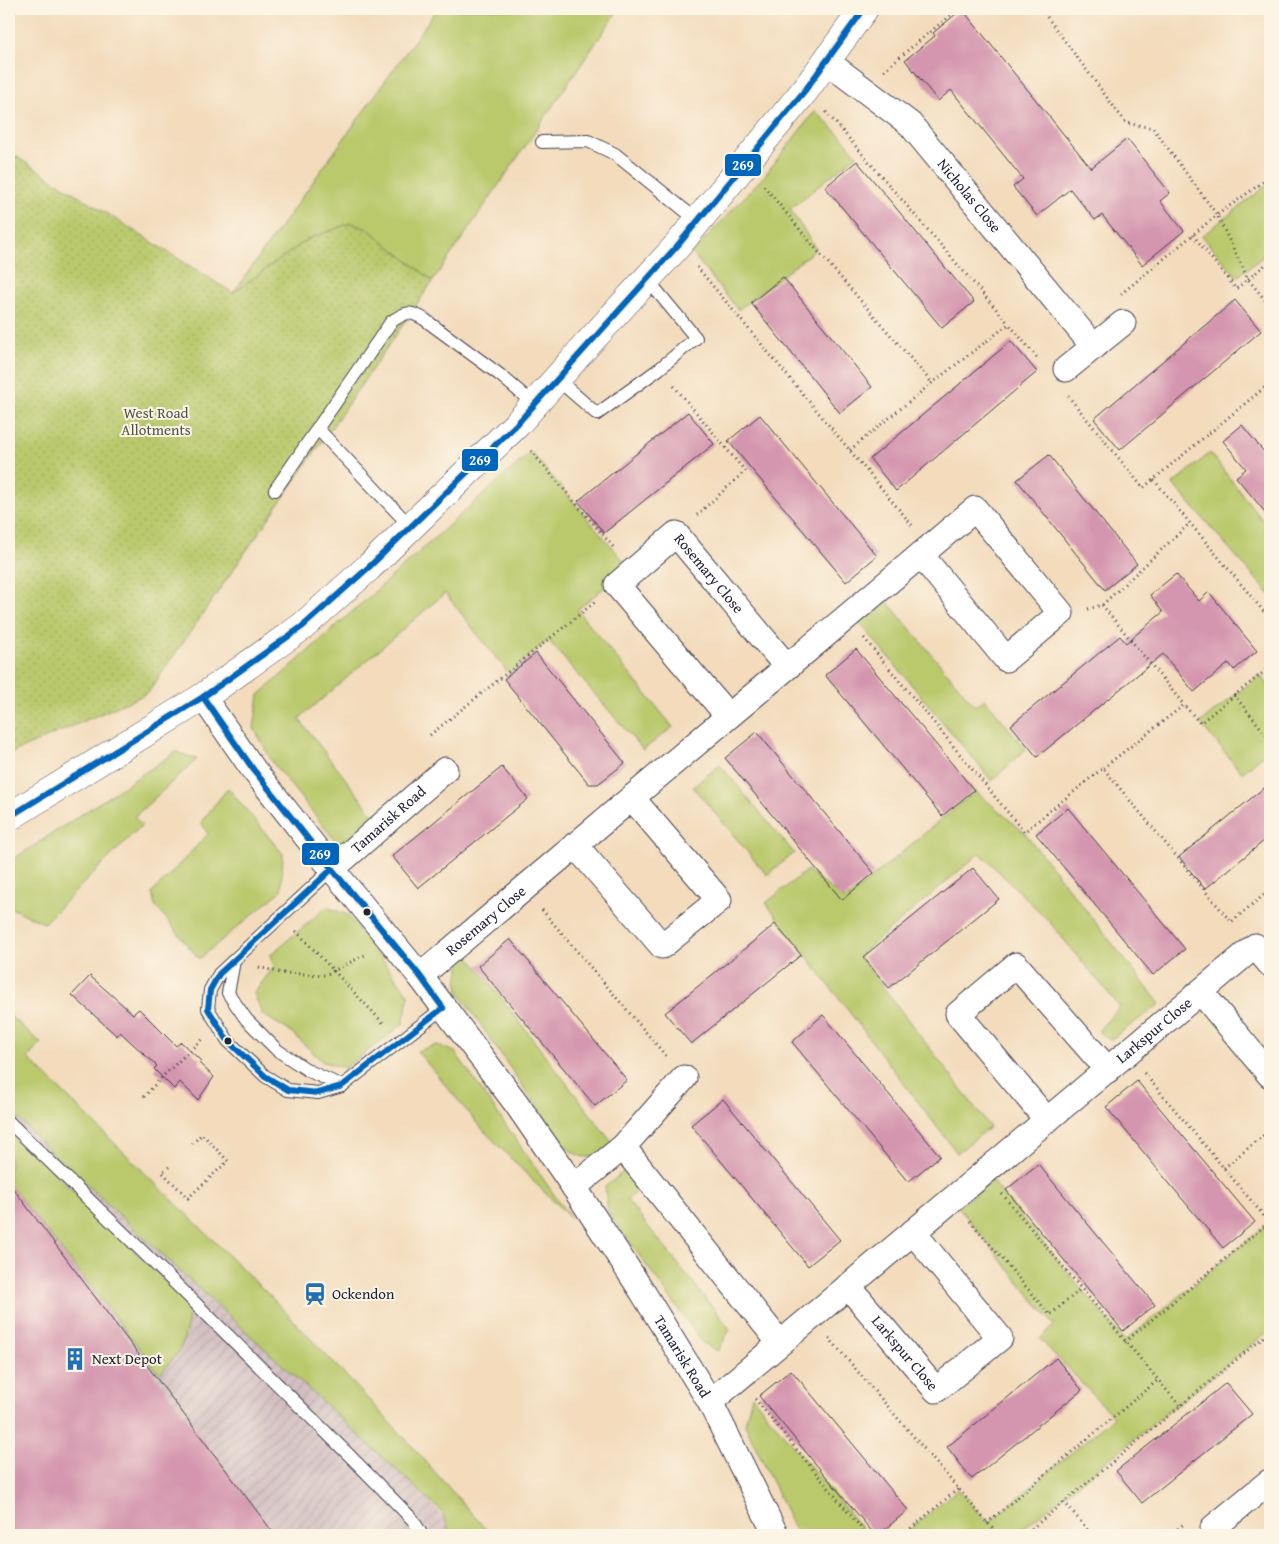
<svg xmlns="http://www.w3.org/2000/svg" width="1279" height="1544" font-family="'Gentium Book Plus',serif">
<defs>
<pattern id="industrial-furrows" width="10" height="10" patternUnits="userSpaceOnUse" patternTransform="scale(1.25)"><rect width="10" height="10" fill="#d2bfc1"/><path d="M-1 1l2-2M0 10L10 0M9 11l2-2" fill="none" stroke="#b4a4a7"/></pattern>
<pattern id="garden-dots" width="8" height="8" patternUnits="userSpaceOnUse" patternTransform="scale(1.25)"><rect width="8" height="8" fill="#b9c96c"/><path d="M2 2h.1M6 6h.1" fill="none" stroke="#9fac5e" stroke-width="1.8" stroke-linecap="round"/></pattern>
</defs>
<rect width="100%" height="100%" fill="#fcf5e5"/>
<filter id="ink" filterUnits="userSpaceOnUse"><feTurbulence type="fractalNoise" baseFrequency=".02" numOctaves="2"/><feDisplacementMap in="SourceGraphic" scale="10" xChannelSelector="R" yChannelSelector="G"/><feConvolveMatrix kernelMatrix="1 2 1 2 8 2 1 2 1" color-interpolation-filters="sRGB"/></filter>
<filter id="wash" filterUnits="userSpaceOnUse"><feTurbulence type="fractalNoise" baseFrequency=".0096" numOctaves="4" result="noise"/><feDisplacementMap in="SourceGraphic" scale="20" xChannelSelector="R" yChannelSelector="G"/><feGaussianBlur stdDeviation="1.12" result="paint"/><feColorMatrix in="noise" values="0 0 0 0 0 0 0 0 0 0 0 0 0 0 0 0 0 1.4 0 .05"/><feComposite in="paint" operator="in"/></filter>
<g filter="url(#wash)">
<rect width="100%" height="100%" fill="#f3dbbc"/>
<polygon fill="url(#industrial-furrows)" points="9,1082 462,1535 9,1535"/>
<g fill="#b9c96c" stroke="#6e7654">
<polygon points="437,9 619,9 433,281 369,230 351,223 308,239 233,293"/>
<polygon points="815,111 839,134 857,155 790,209 816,249 738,310 692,253 765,175"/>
<polygon points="1270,183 1270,251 1237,277 1202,236"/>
<polygon points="531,452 629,567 577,610 673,727 643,750 548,640 509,674 445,593 299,719 375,817 342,849 273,763 254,728 259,695"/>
<polygon points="1210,453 1270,530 1270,595 1173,484"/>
<polygon points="885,599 975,706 985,699 1026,749 992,781 859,622"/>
<polygon points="1260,675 1270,687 1270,749 1242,773 1200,723"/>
<polygon points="176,752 197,759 134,817 142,825 44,923 9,907 9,862"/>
<polygon points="720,765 794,853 767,875 693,787"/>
<polygon points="228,788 283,854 281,891 199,959 155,905 152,893 208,834 201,822"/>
<polygon points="975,791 1024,832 1160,1004 1110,1040 1098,1031 1120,1007 1046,918 980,853 859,956 990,1127 957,1153 766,903 807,870 845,900"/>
<polygon points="327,907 348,915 409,995 403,1024 345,1068 323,1062 291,1032 262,1014 254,993 274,967 270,955"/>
<path d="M464,952l12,13 137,179c-21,19 -32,17 -52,-2l-101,-147 -3,-15z"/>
<polygon points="9,1015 41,1043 28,1058 274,1300 401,1434 491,1535 451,1535 442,1512 50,1151 9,1109"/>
<polygon points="437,1045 455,1052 571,1219 481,1128 417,1051"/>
<polygon points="9,1128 182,1298 189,1315 186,1332 180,1350 160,1374 9,1184"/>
<polygon points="627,1166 643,1185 627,1200 730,1329 718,1351 703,1343 608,1212 605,1187 621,1174"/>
<polygon points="992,1181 1125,1341 1270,1222 1270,1330 1015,1535 903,1535 958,1489 988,1523 1114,1417 1040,1339 1054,1325 958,1207"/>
<polygon points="752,1396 867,1535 797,1535 745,1424"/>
</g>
<polygon fill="url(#garden-dots)" stroke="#6e7654" points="9,152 233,293 308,239 351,223 369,230 433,281 148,693 9,754"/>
<g id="blocks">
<g fill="#d495ae">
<polygon points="962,9 1091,168 1127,139 1170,193 1160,201 1184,231 1142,265 1102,215 1095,220 1070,189 1037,216 1013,187 1023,179 951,90 938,101 905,60 935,36 933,33"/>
<polygon points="857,161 974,302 942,328 825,187"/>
<polygon points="783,277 872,387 840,413 751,303"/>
<polygon points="1235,300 1261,331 1120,450 1094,419"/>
<polygon points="1011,341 1037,372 896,491 870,459"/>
<polygon points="688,412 714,444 604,533 578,501"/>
<polygon points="760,415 877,556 846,582 728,441"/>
<polygon points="1242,425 1264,452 1270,447 1270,518 1236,477 1246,469 1223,441"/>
<polygon points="1049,455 1137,564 1105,590 1017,480"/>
<polygon points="1176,574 1199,601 1209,592 1257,651 1234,670 1229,663 1194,692 1163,654 1037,757 1011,725 1120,636 1126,643 1163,612 1150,595"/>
<polygon points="856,649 974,790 942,816 825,675"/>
<polygon points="536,653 625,763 598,784 589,784 504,679"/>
<polygon points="757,732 874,873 842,900 725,758"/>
<polygon points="502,767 528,799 418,888 392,856"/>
<polygon points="1270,783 1270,836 1205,889 1179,857"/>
<polygon points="1068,808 1185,949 1153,975 1036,834"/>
<polygon points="973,868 999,899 889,988 863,957"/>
<polygon points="775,924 801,955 691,1044 665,1013"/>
<polygon points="510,939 627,1080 595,1106 478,966"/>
<polygon points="90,976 133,1014 139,1009 176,1046 181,1042 201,1061 199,1063 214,1077 198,1100 180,1082 174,1089 154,1069 157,1066 120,1032 117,1036 72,995"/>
<polygon points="823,1015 940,1156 908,1182 792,1042"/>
<polygon points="1137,1081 1255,1222 1223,1248 1106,1107"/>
<polygon points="723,1099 840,1240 808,1266 691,1125"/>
<polygon points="1038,1164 1155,1305 1123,1331 1006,1190"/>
<polygon points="9,1183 275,1535 9,1535"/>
<polygon points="1056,1358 1082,1390 972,1479 947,1447"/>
<polygon points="791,1370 908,1510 878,1535 875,1535 759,1396"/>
<polygon points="1226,1383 1252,1414 1142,1503 1116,1471"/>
</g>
</g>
</g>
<g filter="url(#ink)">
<use href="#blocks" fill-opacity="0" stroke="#413e4e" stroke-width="1"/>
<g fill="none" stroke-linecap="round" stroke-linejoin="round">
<defs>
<g id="service">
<polyline points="542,142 588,141 615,154 698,221"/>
<polyline points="557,379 597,414 659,369 696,338 647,279"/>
<polyline points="317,428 411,527"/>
<path d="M275,490l116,-168c14,-10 18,-12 33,-3l76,56 34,29"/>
<polyline points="332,869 219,974 210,990 208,1009 210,1012 228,1041 265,1076 288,1090 318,1093 342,1086 443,1008"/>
<polyline points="234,961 228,993 246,1019 277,1050 309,1071 342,1086"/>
<polyline points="9,1122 179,1287 351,1457 413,1520 422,1535"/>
</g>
<g id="minor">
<path id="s1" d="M826,61l84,63 184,223"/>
<polyline points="1066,369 1123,323"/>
<path id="s2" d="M203,697l50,72 79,100 88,107 96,127 58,84 68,104 68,111 66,133"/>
<path id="s3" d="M728,716l-111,-131 59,-51 111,133"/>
<polyline points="575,845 662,946 719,900 632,798"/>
<path id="s4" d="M332,869l113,-99"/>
<path id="s5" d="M420,976l555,-467 86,104 -55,46 -85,-104"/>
<polyline points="1201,992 1270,1075"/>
<polyline points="1047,1120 958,1014 1016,965 1108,1070"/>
<polyline points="623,1147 780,1343"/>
<polyline points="574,1187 623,1147 684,1078"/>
<path id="s6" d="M848,1286l88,104 64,-52 -87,-106"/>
<path id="s7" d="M710,1402l545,-456 15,18"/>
<polyline points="1220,1535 1213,1528 1269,1482 1270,1483"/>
</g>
<polyline id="tertiary" points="9,817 203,697 303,626 369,567 517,424 584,348 678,245 806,89 864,9"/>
</defs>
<use href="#service" stroke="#413e4e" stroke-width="14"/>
<use href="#minor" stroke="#413e4e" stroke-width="27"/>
<use href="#tertiary" stroke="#413e4e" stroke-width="29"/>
<g stroke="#413e4e" stroke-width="3" stroke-dasharray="1 4" stroke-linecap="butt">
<polyline points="1041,9 1126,123 1153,128 1217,215 1248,279 1270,306"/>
<polyline points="884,70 958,9"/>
<polyline points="826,112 1009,324"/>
<polyline points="764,186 816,249 932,383"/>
<polyline points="1193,235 1236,289 1270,261"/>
<polyline points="697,267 912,525"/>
<polyline points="1121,294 1217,215 1270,177"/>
<polyline points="674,386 745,471 697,515"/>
<polyline points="1068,396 1143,488 1270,383"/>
<polyline points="850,450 932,383 1009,324 1039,360"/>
<polyline points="531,451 615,549"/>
<polyline points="1154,480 1270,619"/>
<polyline points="1102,605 1184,705"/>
<polyline points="1088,609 1102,605 1190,523"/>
<polyline points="864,638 1024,832 1103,768 1231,922 1270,890"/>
<polyline points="1234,695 1270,739"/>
<polyline points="430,735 595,602"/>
<polyline points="1103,768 1184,705 1200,723 1270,667"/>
<polyline points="542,910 666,1056"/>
<polyline points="296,931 385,1025"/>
<polyline points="259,967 282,973 325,975 367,954"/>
<polyline points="1144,1073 1270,1223"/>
<polyline points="144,1097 162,1077 202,1039"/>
<polyline points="169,1167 162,1172 188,1198 228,1161 202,1134 192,1144"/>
<polyline points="1224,1168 1270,1130"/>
<polyline points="1002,1194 1180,1406"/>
<polyline points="970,1221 1050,1315 1081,1289"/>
<polyline points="1267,1335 1270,1339"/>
<polyline points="829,1338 998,1535"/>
<polyline points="1125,1342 1269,1222"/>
<polyline points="755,1399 867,1535"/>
<polyline points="1064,1502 1092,1535"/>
<polyline points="987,1523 1158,1380"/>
<polyline points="903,1535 958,1489"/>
<polyline points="1024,1535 1270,1332"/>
<polyline points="1170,1535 1185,1523"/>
</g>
<use href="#service" stroke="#fff" stroke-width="12"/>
<use href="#minor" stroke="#fff" stroke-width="25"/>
<use href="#tertiary" stroke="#fff" stroke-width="28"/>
<defs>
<g id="bus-1">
<polyline points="203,697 253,769 332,869 420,976 443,1008"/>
<polyline points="9,817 203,697 303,626 369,567 517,424 678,245 806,89 864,9"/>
<polyline points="332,869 219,974 210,990 208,1009 228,1041 265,1076 288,1090 318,1093 342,1086 443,1008"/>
</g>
</defs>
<use href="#bus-1" stroke="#fcf5e5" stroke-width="10"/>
<use href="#bus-1" stroke="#0065bd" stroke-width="6"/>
</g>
</g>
<defs>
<symbol id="station-bare" viewBox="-9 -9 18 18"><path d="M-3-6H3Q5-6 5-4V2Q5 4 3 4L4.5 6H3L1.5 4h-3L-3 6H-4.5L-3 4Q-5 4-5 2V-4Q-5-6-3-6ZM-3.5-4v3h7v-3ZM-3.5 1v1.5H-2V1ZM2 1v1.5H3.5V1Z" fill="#1f6fb2" stroke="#fcf5e5" stroke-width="2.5" paint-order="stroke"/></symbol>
<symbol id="building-bare" viewBox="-9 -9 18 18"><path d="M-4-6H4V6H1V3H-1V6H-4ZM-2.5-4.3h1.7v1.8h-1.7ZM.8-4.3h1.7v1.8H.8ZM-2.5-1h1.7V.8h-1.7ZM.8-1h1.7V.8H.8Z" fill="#1f6fb2" stroke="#fcf5e5" stroke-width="2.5" paint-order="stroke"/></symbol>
</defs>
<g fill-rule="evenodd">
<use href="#station-bare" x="299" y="1278" width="32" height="32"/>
<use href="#building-bare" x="59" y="1343" width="32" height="32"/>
</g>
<g fill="#22223b" stroke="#fcf5e5" stroke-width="2">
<circle cx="367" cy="912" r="4.5"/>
<circle cx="228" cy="1041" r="4.5"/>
</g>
<g text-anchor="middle" stroke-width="4" stroke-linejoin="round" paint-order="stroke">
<g font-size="15" fill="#22223b" stroke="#fcf5e5">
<text dy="5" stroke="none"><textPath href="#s1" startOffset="198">Nicholas Close</textPath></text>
<text dy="5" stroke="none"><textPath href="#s3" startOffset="301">Rosemary Close</textPath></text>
<text dy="5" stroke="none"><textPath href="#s4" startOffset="75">Tamarisk Road</textPath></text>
<text dy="5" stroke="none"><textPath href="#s5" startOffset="86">Rosemary Close</textPath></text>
<text dy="5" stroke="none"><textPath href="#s7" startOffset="579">Larkspur Close</textPath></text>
<text dy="5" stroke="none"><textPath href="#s6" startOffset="88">Larkspur Close</textPath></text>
<text dy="5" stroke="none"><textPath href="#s2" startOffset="816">Tamarisk Road</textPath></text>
</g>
<g font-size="15" fill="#4f544a" stroke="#fcf5e5">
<text x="156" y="418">West Road<tspan x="156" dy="17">Allotments</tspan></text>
</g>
<g font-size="15" fill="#22223b" stroke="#fcf5e5" text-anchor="start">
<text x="332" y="1299">Ockendon</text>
<text x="92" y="1364">Next Depot</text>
</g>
</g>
<g stroke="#fcf5e5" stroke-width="2">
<rect x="724" y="153" width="38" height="24" rx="5" fill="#0065bd"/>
<rect x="461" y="448" width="38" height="24" rx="5" fill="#0065bd"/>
<rect x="301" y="842" width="39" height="24" rx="5" fill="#0065bd"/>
</g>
<g font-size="14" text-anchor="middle" font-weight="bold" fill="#fff">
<text x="743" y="170">269</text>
<text x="480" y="465">269</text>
<text x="320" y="859">269</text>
</g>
<rect width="1279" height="1544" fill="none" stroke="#fcf5e5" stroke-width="30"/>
</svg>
